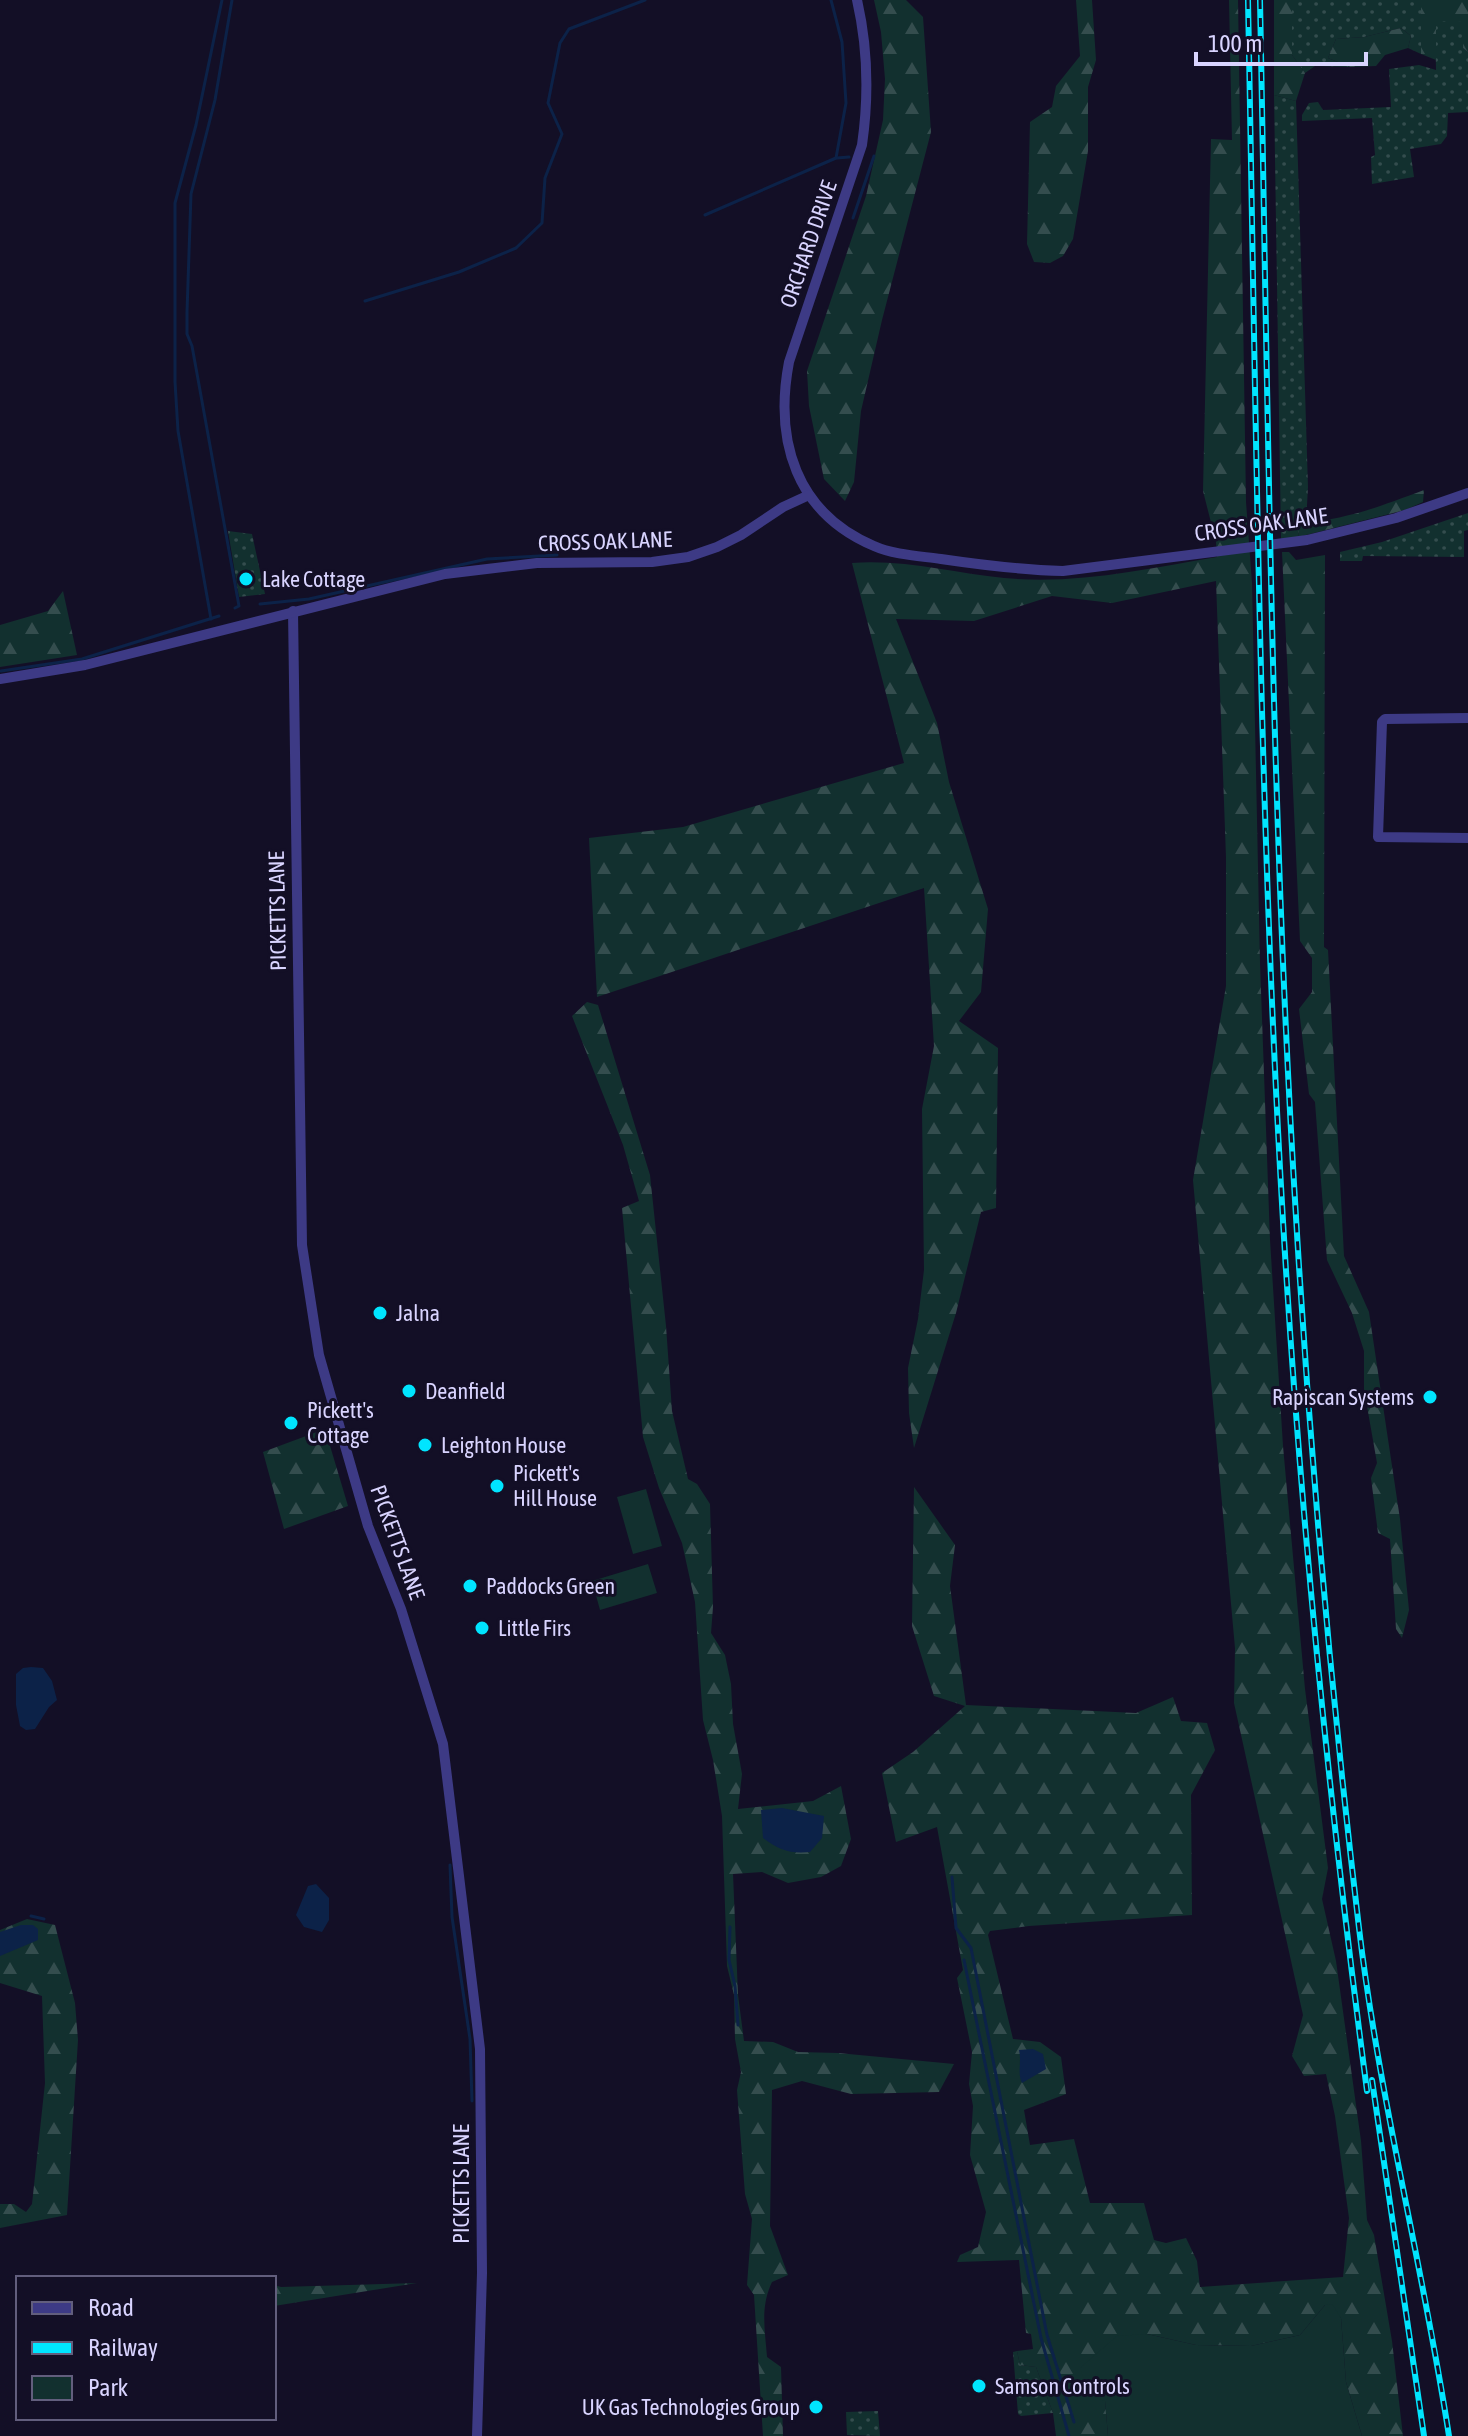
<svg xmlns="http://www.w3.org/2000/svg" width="1468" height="2436" font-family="'Asap Condensed',sans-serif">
<defs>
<pattern id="grass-dots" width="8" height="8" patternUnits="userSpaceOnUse" patternTransform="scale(2)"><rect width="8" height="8" fill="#12302f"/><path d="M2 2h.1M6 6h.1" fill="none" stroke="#344d4e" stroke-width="1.8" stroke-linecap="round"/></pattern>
<pattern id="forest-firs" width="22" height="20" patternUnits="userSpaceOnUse" patternTransform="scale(2)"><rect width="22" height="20" fill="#12302f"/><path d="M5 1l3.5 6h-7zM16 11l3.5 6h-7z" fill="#344d4e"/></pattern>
</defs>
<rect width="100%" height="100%" fill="#130f26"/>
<g fill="url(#grass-dots)">
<polygon points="1292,0 1421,0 1421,54 1408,48 1411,36 1401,28 1364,37 1336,39 1328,58 1350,67 1315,66 1305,73 1292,55"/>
<polygon points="1435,21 1463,21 1463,48 1468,52 1468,112 1448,113 1447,136 1441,144 1410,149 1414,177 1372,184 1371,157 1375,155 1372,118 1302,121 1302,115 1309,103 1318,102 1323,110 1391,107 1389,69 1419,65 1436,70"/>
<polygon points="1274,95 1296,101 1308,487 1306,523 1300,523 1298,537 1281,539"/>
<polygon points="1468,513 1468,530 1464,531 1464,557 1363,556 1362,561 1340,561 1340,552 1382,542"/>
<polygon points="228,531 252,534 265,594 239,597"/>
<polygon points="1017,2351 1020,2365 1036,2367 1053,2413 1021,2416 1018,2414 1013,2352"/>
<polygon points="878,2411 880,2436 847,2435 846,2412"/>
</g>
<g fill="url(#forest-firs)">
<polygon points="874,0 906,0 923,17 931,132 882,320 861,411 854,482 845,501 824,479 809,406 807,371 866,196 883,120 885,79 881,32"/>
<polygon points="1076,0 1092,0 1096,60 1088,87 1088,151 1073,239 1063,256 1050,263 1034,262 1027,244 1030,122 1052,107 1056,86 1080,56"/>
<path d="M1229,0h9l8,502 6,81 8,380 10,277 13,206 22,243 23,179 -6,31 14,62 25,180 6,79 7,15 18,106 11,95h-41l-16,-54 -5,-64 -16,-13 -25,30 -49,11 -55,-1 -49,-11 -42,66 3,36h-52l-3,-23 -17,-46 -16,-2 -3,-14 16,-2 -2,-15 -5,-1 -7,-73 -62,2 3,-7 18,-8 8,-35 -16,-57 3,-49 -4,-22 3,-32 -15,-74 6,-8 -26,-143 -41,15 -14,-69 31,-21 52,-46 -31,-10 -22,-70 2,-139 41,58 -5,41 16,119 170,8 37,-16 8,24 26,2 8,27 -24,45 1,120 -163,11 -39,5 -2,4 25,104 27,3 21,15 5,37 -42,16 6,35 44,-6 16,64h54l10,37 12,3 20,-5 11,23 3,26 143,-10 6,-59 -14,-102 -9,-42 -22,2 -12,-20 11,-41 -69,-312 1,-55 -42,-468 33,-194v-129l-10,-276 -104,22 -60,-7 -78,25 -78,-2 41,104 12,59 39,127 -7,83 -22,29 39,27 -2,160 -15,4 -25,101 -42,135 -5,-35 -1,-45 10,-49 6,-49 -2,-161 12,-63 -10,-158 -327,109 -8,-159 94,-11 221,-64 -52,-200c52,-4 101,10 152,15 71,7 143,-9 213,-21l-1,-15 -13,-51 8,-352 21,1z"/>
<polygon points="1274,0 1292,0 1292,55 1305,73 1296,101 1274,95"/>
<polygon points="1421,0 1468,0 1468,52 1463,48 1463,22 1436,21 1436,60 1421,54"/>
<polygon points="1401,28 1411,36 1408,48 1385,55 1376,66 1350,67 1328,58 1336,39 1364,37"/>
<path d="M1424,490l-1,12 -18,8 -107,27 2,-14c49,-4 78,-16 124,-33z"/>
<polygon points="1282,552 1289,552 1296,560 1325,555 1324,947 1328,950 1344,1256 1369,1312 1386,1426 1400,1519 1409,1610 1402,1638 1396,1629 1390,1539 1378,1533 1371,1478 1377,1463 1364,1389 1364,1351 1352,1313 1327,1260 1315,1102 1309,1094 1299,1009 1312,992 1312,958 1300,941"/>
<polygon points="63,591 77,655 0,667 0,625 48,611"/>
<path d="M587,1002l11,3 52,170 16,151 6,85 16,68 9,5 13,20 3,103 -2,26 14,22 6,29 2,40 9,50 -4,35 75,-8 28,-15 10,53 -10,27 -20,11 -33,6 -26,-11 -29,2 5,121 6,46 29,1 25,10 40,1 116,11 -15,28 -88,2 -49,-13 -30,9 -2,136 18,49 -16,7c-12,25 -7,48 -5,75l14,10 2,69h-20l-9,-141 -7,-10 5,-66 -7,-25 -8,-104 4,-18 -6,-33 -1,-44 -7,-29 -5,-150 -9,-56 -10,-40 -8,-118 -13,-59 -23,-55 -16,-51 -21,-229 17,-7 -16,-56 -51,-129z"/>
<polygon points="325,1429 348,1506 284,1529 263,1452"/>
<polygon points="27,1919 55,1925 75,2003 78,2040 67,2215 0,2228 0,2204 14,2204 26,2212 32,2204 45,2083 42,1996 0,1983 0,1930"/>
<polygon points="417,2283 274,2306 274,2285 281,2287"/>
</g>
<g fill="#12302f">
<polygon points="646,1489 662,1546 633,1554 617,1497"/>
<polygon points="648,1564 657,1593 600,1610 592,1581"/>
<polygon points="1332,2304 1341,2318 1346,2382 1362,2436 1108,2436 1105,2401 1089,2395 1080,2368 1117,2336 1147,2334 1196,2345 1251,2346 1300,2335 1325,2305"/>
</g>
<g fill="#0c2248">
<polygon points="31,1667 43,1668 52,1681 57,1700 49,1707 35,1729 26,1730 20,1726 16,1705 16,1674 23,1668"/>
<path d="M782,1808l42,8 -2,22 -12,14c-20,2 -31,-2 -47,-14l-2,-28z"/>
<polygon points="316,1884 329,1898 329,1920 322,1932 304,1927 296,1915 308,1886"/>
<polygon points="21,1925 33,1925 38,1929 38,1940 0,1956 0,1932"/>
<path d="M1033,2049l10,5 3,15 -24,14c-5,-11 0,-21 -3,-33z"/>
</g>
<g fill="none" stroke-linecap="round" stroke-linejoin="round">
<g stroke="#0c2248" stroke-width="3">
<polyline points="232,0 215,100 191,194 187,312 187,334 192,346 239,606 235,608"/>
<polyline points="837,158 849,157"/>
<polyline points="705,215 836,158 846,103 842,42 831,0"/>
<polyline points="853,218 874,156"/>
<polyline points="365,301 459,272 516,248 542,223 545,178 562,134 548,103 560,43 569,29 645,0"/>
<polyline points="260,604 309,599 487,559 557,555"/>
<polyline points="211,619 178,431 175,382 175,203 196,125 222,0"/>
<polyline points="1,671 82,659 219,616"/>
<polyline points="450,1865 452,1917 470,2039 472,2101"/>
<polyline points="952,1877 956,1928 971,1948 1047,2335 1074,2422"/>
<polyline points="31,1916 44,1919"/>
<polyline points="730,1927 729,1960 735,1986 738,2025"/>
<polyline points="964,1960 1041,2338 1069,2436"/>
</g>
<g stroke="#3d3a85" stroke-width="10">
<path d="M857,0c11,48 12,96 5,145l-73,217c-15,79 7,151 85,184 20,9 46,10 67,13 41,6 81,11 122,12l244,-31 89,-22 72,-25"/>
<polyline points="293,611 302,1245 319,1355 368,1526 401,1609 443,1744 480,2049 482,2273 477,2436"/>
<polyline points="0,679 85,665 445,574 537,563 652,562 688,557 717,547 741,535 783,507 809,495"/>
<polyline points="1468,718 1385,719 1382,722 1378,837 1468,838"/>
</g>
<defs>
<g id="rail">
<path d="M1248,0c8,407 11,815 35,1221 17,291 46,581 84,870"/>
<path d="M1260,0c8,406 11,812 36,1217 14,237 35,475 63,711 20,170 64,338 90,508"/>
<polyline points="1372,2080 1424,2436"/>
</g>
</defs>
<use href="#rail" stroke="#00e5ff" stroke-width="6"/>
<use href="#rail" stroke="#130f26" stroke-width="3" stroke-dasharray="9" stroke-linecap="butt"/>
</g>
<g fill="#00e5ff" stroke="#130f26" stroke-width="3">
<circle cx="246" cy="579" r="8"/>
<circle cx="380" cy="1313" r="8"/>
<circle cx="409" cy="1391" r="8"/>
<circle cx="1430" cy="1397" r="8"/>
<circle cx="291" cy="1423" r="8"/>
<circle cx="425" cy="1445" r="8"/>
<circle cx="497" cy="1486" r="8"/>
<circle cx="470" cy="1586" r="8"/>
<circle cx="482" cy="1628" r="8"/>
<circle cx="979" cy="2386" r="8"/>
<circle cx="816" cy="2407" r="8"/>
</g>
<g text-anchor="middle" stroke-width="6" stroke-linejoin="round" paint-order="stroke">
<g font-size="22" fill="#d9d4ff" stroke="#130f26">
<text transform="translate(808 244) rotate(-71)" y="8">ORCHARD DRIVE</text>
<text transform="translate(1261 524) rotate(-8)" y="8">CROSS OAK LANE</text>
<text transform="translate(605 541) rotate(-2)" y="8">CROSS OAK LANE</text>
<text transform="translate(277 911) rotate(-91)" y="8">PICKETTS LANE</text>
<text transform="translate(398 1542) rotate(70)" y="8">PICKETTS LANE</text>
<text transform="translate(461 2184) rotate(-90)" y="8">PICKETTS LANE</text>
</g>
<g font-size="22" fill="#d9d4ff" stroke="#130f26" text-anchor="start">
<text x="262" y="587">Lake Cottage</text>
<text x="396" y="1321">Jalna</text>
<text x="425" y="1399">Deanfield</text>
<text x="1414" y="1405" text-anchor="end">Rapiscan Systems</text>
<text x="307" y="1418">Pickett's<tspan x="307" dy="25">Cottage</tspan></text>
<text x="441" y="1453">Leighton House</text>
<text x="513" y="1481">Pickett's<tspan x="513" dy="25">Hill House</tspan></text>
<text x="486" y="1594">Paddocks Green</text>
<text x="498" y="1636">Little Firs</text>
<text x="995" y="2394">Samson Controls</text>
<text x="800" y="2415" text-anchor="end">UK Gas Technologies Group</text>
</g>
</g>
<rect x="16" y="2276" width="260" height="144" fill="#130f26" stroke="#625e7d" stroke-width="2"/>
<rect x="32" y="2302" width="40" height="12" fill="#3d3a85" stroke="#625e7d" stroke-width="2"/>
<text x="88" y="2316" font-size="24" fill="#d9d4ff">Road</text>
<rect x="32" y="2342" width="40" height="12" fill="#00e5ff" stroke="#625e7d" stroke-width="2"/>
<text x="88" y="2356" font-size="24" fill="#d9d4ff">Railway</text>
<rect x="32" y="2376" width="40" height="24" fill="#12302f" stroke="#625e7d" stroke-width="2"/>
<text x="88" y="2396" font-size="24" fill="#d9d4ff">Park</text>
<path d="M1196 52v12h170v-12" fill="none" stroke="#d9d4ff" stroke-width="4"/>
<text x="1208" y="52" font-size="24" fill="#d9d4ff" stroke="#130f26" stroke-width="6" paint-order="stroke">100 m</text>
</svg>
